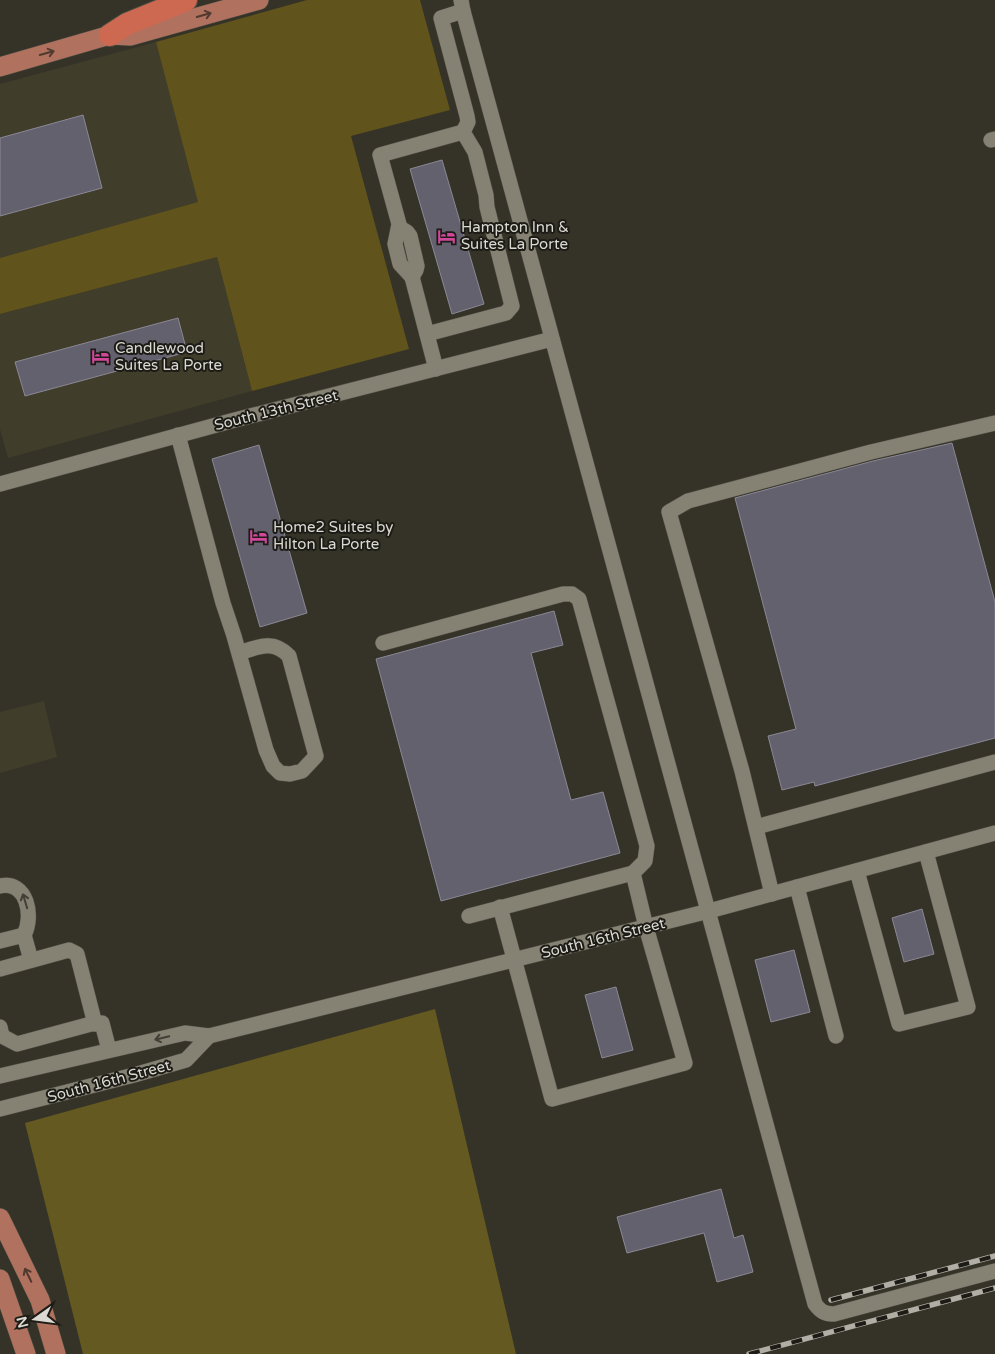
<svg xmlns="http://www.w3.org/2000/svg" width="995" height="1354" font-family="'Varela Round',sans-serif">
<rect width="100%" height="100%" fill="#353327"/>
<g fill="#413d2b">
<polygon points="156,42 199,202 0,258 0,84"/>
<polygon points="217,257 252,391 8,458 0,429 0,314"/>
<polygon points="44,701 57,757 0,773 0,712"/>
</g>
<polygon fill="#60541c" points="307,0 420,0 450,110 351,136 409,349 252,391 217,257 0,314 0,258 198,202 156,42"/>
<polygon fill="#655922" points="435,1009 516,1354 83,1354 25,1123"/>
<g fill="#64616e" stroke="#8b8895">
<polygon points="83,115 102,188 0,216 0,138"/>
<polygon points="442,160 484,304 452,314 410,169"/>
<polygon points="178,318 187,352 25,396 15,362"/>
<polygon points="952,443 995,602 995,738 815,786 814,782 782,790 768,736 796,729 735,498 873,461"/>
<polygon points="259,445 307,613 260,627 212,459"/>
<polygon points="554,611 563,645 531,653 571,800 603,792 620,853 441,901 376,659"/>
<polygon points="922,909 934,954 904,962 892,918"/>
<polygon points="794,950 810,1012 771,1022 755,960"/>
<polygon points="616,987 633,1050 602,1058 585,995"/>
<polygon points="721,1189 734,1238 743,1235 753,1272 717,1282 704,1233 627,1253 617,1217"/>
</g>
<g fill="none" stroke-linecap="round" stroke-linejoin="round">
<defs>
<g id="minor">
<path d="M463,11l352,1293c6,8 10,10 19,10l161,-43"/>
<polyline points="991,140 995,139"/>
<polyline points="399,227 407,232 410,236 417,266 416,270 412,277"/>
<polyline points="427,334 506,313 512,306 487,207 486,195 475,152 463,132 468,122 467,116 441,18 463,11 461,0"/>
<polyline points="436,369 412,277 400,264 395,244 399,224 380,155 463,132"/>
<path d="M178,435l45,168 11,33 32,114 7,16 7,7 10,1 12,-3 14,-15 -27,-100c-16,-17 -31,-9 -50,-3"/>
<polyline points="0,484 231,421 552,339"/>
<polyline points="383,643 563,594 572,594 579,599 647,846 645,861 633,873 646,927 685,1063 552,1099 500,907"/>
<polyline points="756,827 995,762"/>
<polyline points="857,871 899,1024 968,1007 926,852"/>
<path d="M0,886c27,-6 34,30 24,49"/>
<polyline points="797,887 836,1036"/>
<polyline points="772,894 742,771 669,512 688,501 871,452 995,423"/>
<polyline points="469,916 633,873"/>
<polyline points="0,941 24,935 31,960"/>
<polyline points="0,969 69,950 77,954 95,1024"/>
<polyline points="0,1027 2,1036 17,1044 91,1024 102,1023 109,1050"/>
<polyline points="0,1076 185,1033 209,1036 709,911 995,833"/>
<polyline points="0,1109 134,1075 186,1060 209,1036"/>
</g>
<g id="major">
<polyline points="0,67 110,35 130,36 259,0"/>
<polyline points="0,1218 40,1300 56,1354"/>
<polyline points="0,1279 26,1354"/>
</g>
<polyline id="highway" points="110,35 127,24 186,0"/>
</defs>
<use href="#minor" stroke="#525046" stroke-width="16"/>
<use href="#major" stroke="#525046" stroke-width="20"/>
<use href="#highway" stroke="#525046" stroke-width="24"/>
<use href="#minor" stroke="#858274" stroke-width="15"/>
<use href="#major" stroke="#b0725f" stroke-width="19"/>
<use href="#highway" stroke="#cd6851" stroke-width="22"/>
<defs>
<g id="rail">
<polyline points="831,1300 995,1256"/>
<polyline points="749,1354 995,1288"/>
</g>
</defs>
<use href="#rail" stroke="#b0aea5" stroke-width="5.5"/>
<use href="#rail" stroke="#1c1b15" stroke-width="4" stroke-dasharray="11" stroke-linecap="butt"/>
</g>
<defs><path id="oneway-shaft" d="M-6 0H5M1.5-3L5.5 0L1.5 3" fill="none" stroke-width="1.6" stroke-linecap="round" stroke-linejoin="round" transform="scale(1.25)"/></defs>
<g stroke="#50392f">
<use href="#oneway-shaft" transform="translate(204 15) rotate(-16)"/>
<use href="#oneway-shaft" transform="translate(47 53) rotate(-16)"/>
<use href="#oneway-shaft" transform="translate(28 1275) rotate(-116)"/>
</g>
<g stroke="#413f36">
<use href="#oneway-shaft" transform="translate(25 901) rotate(-107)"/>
<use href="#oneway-shaft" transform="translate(162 1038) rotate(167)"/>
</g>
<defs>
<symbol id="hotel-bare" viewBox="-9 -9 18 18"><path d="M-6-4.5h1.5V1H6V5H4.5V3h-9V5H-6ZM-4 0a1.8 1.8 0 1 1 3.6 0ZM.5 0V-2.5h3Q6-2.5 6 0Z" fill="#d1479c" stroke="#1c1b15" stroke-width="2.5" paint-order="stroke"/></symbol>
</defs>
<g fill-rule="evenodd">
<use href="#hotel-bare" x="434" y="224" width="25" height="25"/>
<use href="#hotel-bare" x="88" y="344" width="25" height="25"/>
<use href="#hotel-bare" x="246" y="524" width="25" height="25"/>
</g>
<g text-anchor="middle" stroke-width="4" stroke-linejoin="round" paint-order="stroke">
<g font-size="15" fill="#dbd9d2" stroke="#1c1b15" text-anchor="start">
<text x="461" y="232">Hampton Inn &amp;<tspan x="461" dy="17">Suites La Porte</tspan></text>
<text x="115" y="353">Candlewood<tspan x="115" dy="17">Suites La Porte</tspan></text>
<text x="273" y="532">Home2 Suites by<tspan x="273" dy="17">Hilton La Porte</tspan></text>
</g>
<g font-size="15" fill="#dbd9d2" stroke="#1c1b15">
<text transform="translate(276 410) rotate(-14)" y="5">South 13th Street</text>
<text transform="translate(603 938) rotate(-14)" y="5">South 16th Street</text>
<text transform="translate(109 1081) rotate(-15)" y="5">South 16th Street</text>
</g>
</g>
<g transform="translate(35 1319) rotate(256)" stroke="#1c1b15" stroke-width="4" paint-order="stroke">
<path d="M0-4L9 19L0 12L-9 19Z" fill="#dbd9d2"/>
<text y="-8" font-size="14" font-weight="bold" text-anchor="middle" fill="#dbd9d2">N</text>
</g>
</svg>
